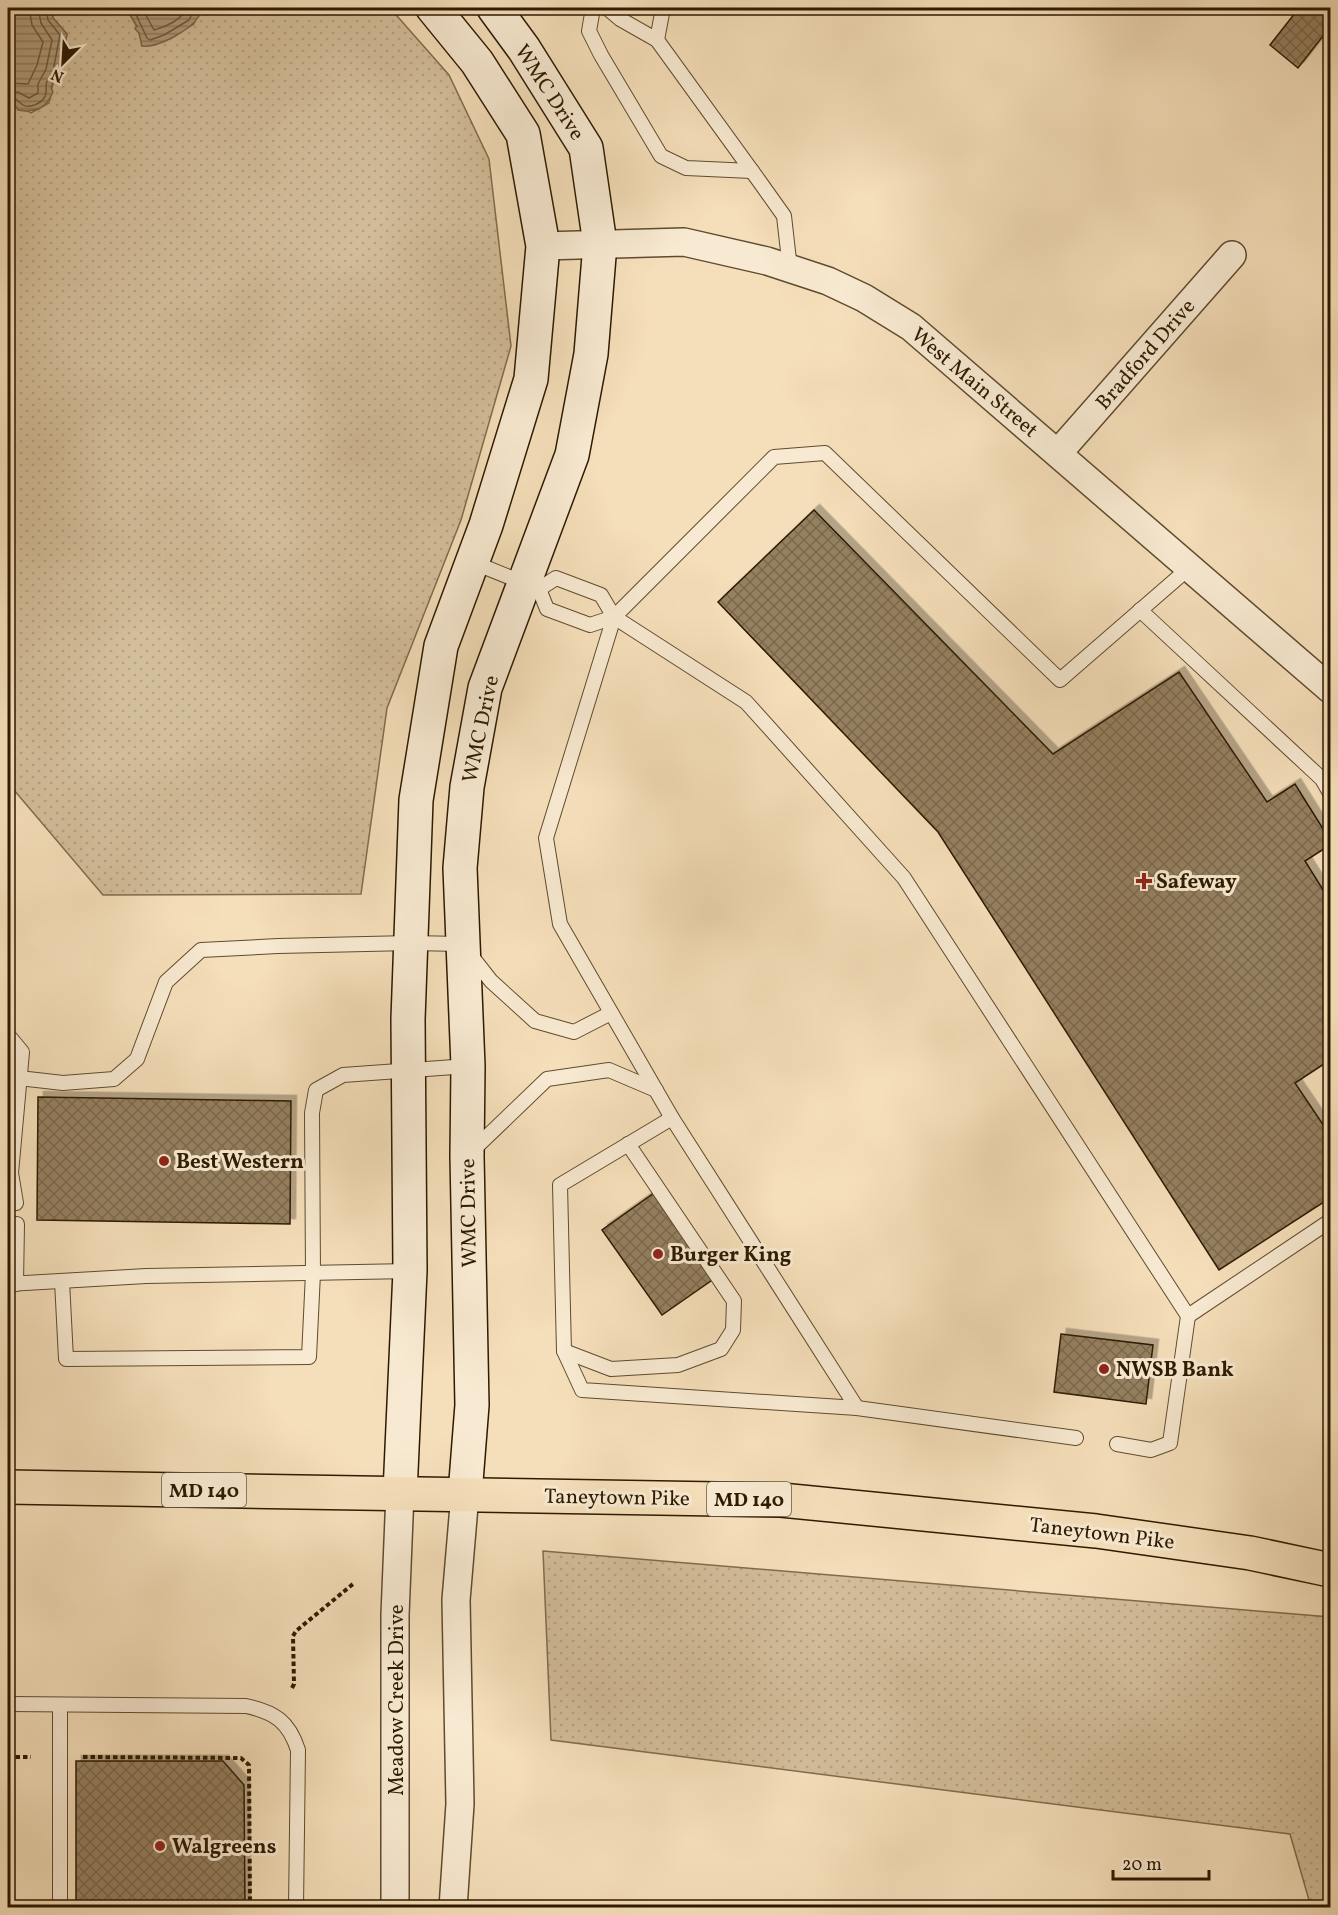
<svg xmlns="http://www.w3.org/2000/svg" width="1338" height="1915" font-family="Vollkorn,serif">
<defs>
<pattern id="grass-dots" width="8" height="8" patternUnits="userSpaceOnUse" patternTransform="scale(1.5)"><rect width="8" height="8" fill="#d3be9a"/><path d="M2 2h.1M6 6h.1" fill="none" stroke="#b5a383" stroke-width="1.8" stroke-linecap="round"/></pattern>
<pattern id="water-rules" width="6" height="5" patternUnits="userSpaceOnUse" patternTransform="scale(1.5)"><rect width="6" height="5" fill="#b19c7b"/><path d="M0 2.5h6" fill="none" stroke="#907e62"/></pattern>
<pattern id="building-cross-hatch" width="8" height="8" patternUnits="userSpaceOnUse" patternTransform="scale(1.5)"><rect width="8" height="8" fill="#958061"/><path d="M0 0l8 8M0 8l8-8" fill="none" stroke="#7a684e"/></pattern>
<filter id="shadow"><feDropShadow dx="5.5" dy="-5.5" stdDeviation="0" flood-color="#0004"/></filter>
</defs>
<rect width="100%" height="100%" fill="#f5dfba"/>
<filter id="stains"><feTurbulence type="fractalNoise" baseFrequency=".00333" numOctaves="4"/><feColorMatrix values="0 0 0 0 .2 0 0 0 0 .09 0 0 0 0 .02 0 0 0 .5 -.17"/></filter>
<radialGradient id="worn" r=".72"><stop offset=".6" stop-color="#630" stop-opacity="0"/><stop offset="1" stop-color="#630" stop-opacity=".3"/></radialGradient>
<g fill="url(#grass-dots)" stroke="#806c4d" stroke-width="1.5">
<path d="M51,8h75l11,19 4,12 13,6 13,-5 27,-16 3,-12h6l3,-4h184l59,67 40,84 22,187 -50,174 -74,188 -26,186 -258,1 -95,-112v-675l7,-4 16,9 18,-10c3,-25 14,-43 18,-69l-14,-16z"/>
<polygon points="543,1551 1330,1617 1330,1907 1311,1907 1290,1834 551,1740"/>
</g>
<g fill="url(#water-rules)" stroke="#7c684a" stroke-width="1.5">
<path d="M8,8h43l2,10 14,16 -7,33 3,9 -10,5 -2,7 2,4c-7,17 -18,21 -35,18l-3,-5 -7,3z"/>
<path d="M126,8h80l-3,4 -5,1 1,3c-8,14 -41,32 -57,30l-3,-13 -4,-4 2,-3z"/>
</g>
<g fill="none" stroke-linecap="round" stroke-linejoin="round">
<g stroke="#6f5b3e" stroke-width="1.5">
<polyline points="133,8 147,38 150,40 164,35 189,20 195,8"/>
<path d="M142,8l12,22c12,-3 29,-11 32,-22"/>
<polyline points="8,83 28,84 37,65 43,42 32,25 29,8"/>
<polyline points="8,93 18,92 29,98 38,93 38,84 46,69 52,40 41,23 38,8"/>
<path d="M8,101l8,-2c2,2 4,4 7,6 6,4 18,-2 21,-7 6,-8 -4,-14 10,-25v-7l6,-31 -12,-15 -2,-12"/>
</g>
</g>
<g fill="url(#building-cross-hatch)" stroke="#2d1a00" stroke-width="1.5" filter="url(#shadow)">
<polygon points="1299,8 1330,8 1330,27 1298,68 1270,45"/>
<polygon points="814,510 1053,754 1179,672 1267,802 1295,784 1330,840 1330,845 1305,861 1330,901 1330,1060 1295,1083 1330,1135 1330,1198 1219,1270 938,832 718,602"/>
<polygon points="38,1097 291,1101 290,1224 37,1220"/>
<polygon points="654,1193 715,1278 662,1315 602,1230"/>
<polygon points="1061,1334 1153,1345 1146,1404 1054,1392"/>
<polygon points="76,1761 223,1761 244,1785 245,1908 76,1908"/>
</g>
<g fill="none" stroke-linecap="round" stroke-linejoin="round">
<defs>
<g id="lane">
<polyline points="593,8 589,31 601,55 661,156 686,168 752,171"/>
<polyline points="607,8 620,19 657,40 762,185 784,216 790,269"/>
<polyline points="657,40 663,8"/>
<polyline points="472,562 539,589 547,609 590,625 614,617 774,457 825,453 1060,680 1189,568"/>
<polyline points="539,589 556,578 601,595 614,617 746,702 904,878 1188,1316 1170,1443 1151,1450 1117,1444"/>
<polyline points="1140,610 1322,779 1330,793"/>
<polyline points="614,617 546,838 560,924 672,1118 857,1408"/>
<polyline points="8,1035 22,1052 11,1173 16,1203"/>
<polyline points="19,1078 63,1083 114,1079 137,1059 166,982 201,950 278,946 410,943 462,944 491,981 535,1021 574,1032 611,1013"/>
<polyline points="672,1118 560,1185 564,1351 582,1390 857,1408 1076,1438"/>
<polyline points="470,1153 547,1079 609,1070 656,1090"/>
<polyline points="62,1281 66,1359 309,1357 313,1273 312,1113 316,1090 343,1075 468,1066"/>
<polyline points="8,1284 146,1276 410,1271"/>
<polyline points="16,1284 17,1224"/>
<polyline points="1188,1316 1330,1221"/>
<polyline points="564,1351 611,1369 678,1365 721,1349 733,1330 734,1301 628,1144"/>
<path d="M8,1704l238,2c29,6 43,16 52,44l-2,158"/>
<polyline points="60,1908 60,1705"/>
</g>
<g id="street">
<polyline points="543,246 684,242 767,261 828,281 864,298 911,327 1330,689"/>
<polyline points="1058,453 1232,255"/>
<polyline points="395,1908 395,1615 400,1493"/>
<polyline points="453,1908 460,1804 456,1600 465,1494"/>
</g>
<g id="secondary">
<polyline points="400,1493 410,1271 408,1019 416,800 441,646 486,525 531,379 543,246 523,134 477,62 433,8"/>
<polyline points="465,1494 472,1405 467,1156 468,1066 460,868 467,787 485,688 572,455 591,354 600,244 586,148 524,49 494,8"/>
</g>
<polyline id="highway" points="8,1487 781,1500 1096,1531 1250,1553 1330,1570"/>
</defs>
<use href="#lane" stroke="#5f4b2e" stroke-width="16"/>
<use href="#street" stroke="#5f4b2e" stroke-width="30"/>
<use href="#secondary" stroke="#2d1a00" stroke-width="36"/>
<use href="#highway" stroke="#2d1a00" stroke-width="36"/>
<g stroke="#2d1a00" stroke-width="4" stroke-dasharray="4.5 3" stroke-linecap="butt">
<polyline points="292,1688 294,1684 293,1636 296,1631 353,1584"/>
<polyline points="8,1757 31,1757"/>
<polyline points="83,1757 241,1758 249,1765 250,1908"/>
</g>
<use href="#lane" stroke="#f8ead2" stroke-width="14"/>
<use href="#street" stroke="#f8ead2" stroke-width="27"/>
<use href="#secondary" stroke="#f8ead2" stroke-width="33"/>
<use href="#highway" stroke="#f5dfba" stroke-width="33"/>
</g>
<g fill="#8f2418" stroke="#f8ead2" stroke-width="2">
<path d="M1141 872h6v6h6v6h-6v6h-6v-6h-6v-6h6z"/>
<circle cx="164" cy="1161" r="6"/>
<circle cx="658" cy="1254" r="6"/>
<circle cx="1104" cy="1369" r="6"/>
<circle cx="160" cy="1846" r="6"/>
</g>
<g text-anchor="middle" stroke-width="6" stroke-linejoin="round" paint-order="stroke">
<g fill="#f8ead2" stroke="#6a583f" stroke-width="1.5">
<rect x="162" y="1473" width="84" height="34" rx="4.5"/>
<rect x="707" y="1482" width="84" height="34" rx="4.5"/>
</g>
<g font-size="20" font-weight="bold" fill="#2d1a00">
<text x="204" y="1497">MD 140</text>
<text x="749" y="1506">MD 140</text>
</g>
<g font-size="21" fill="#2d1a00" stroke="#f8ead2">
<text transform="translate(550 92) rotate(57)" y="7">WMC Drive</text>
<text transform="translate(1145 354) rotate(-49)" y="7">Bradford Drive</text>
<text transform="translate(975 382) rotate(40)" y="7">West Main Street</text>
<text transform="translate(480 729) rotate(-78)" y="7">WMC Drive</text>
<text transform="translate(468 1213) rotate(-91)" y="7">WMC Drive</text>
<text transform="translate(617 1497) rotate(1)" y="7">Taneytown Pike</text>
<text transform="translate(1102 1533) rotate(7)" y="7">Taneytown Pike</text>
<text transform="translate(396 1700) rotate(-90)" y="7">Meadow Creek Drive</text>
</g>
<g font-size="21" font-weight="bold" fill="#2d1a00" stroke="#f8ead2" text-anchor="start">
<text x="1156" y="888">Safeway</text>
<text x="176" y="1168">Best Western</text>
<text x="670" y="1261">Burger King</text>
<text x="1116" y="1376">NWSB Bank</text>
<text x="172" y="1853">Walgreens</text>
</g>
</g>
<rect width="1338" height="1915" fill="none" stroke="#f5dfba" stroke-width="30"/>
<rect x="9" y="9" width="1320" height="1897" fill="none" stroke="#2d1a00" stroke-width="3"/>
<rect x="15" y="15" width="1308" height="1885" fill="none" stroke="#2d1a00" stroke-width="1.5"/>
<g transform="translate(63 63) rotate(204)" stroke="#f8ead2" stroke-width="4.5" paint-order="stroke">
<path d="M0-4.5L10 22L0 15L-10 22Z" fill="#2d1a00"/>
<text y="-9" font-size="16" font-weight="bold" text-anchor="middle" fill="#2d1a00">N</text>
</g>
<path d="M1113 1870v9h96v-9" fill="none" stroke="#2d1a00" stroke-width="3"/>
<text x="1122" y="1870" font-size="18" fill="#2d1a00" stroke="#f8ead2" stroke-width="4.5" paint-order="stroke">20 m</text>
<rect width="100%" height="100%" filter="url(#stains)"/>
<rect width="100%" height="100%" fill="url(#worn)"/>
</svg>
